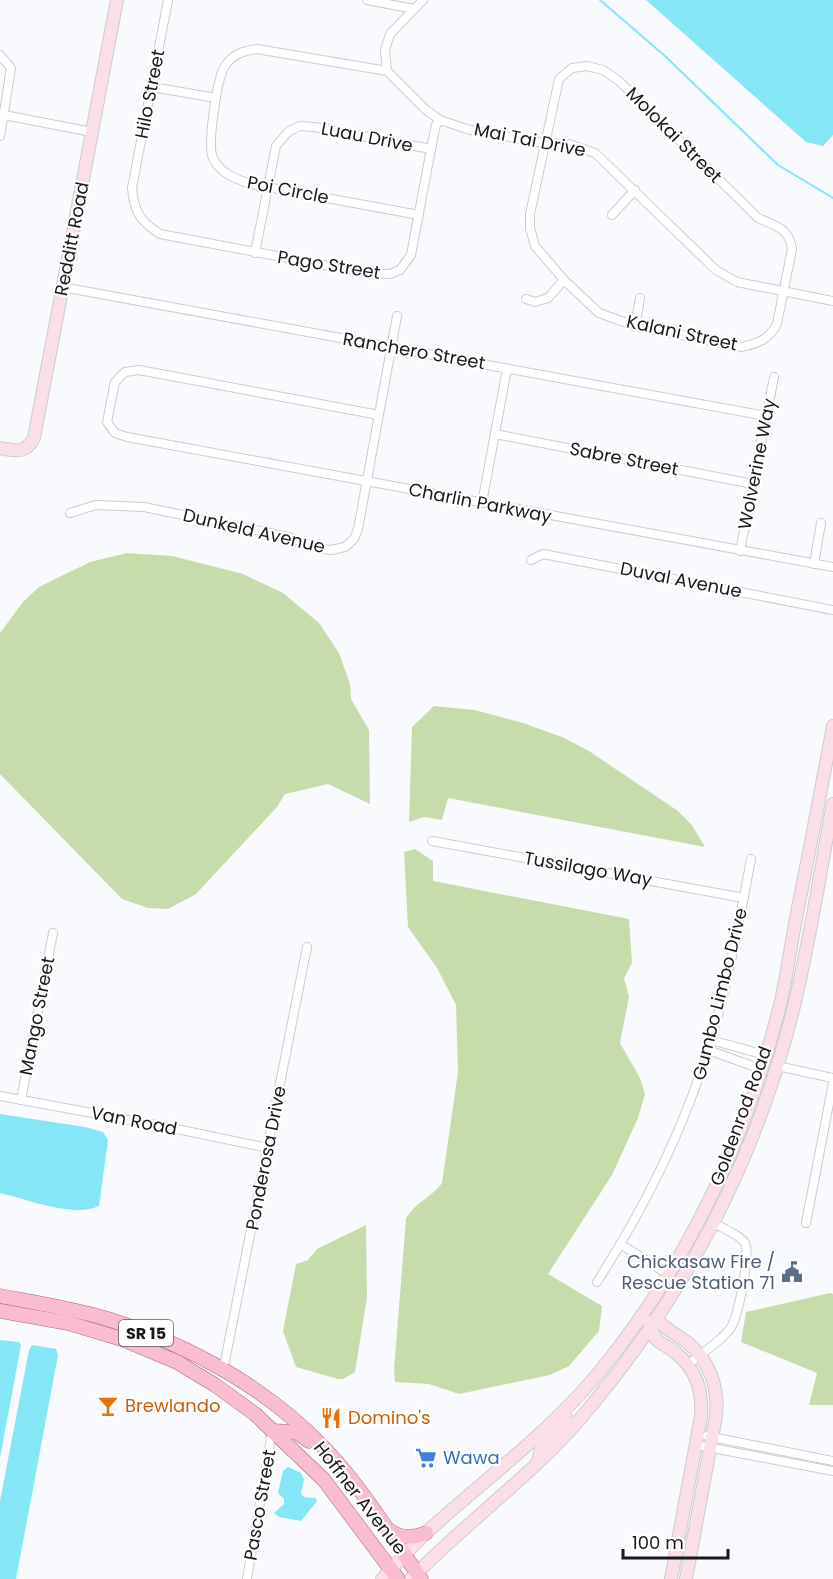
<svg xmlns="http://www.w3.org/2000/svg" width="833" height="1579" font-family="Poppins,sans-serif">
<rect width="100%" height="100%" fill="#f8fafe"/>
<g fill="#c6ddab">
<polygon points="127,553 172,556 243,574 283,593 319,623 339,653 350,684 351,699 369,730 370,804 328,784 285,794 277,807 196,894 168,909 148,908 122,899 0,774 0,633 23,602 39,587 90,562"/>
<polygon points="434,706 475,710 523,723 562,737 589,751 678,811 692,825 705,847 448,798 442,820 424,817 409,822 412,727"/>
<path d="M415,849l18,12v20l196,38 3,44 -8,15 5,19 -9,46 20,35 5,16 -7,24 -26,57 -64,99 54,32 -3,25 -30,35 -19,9 -91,19 -30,-10 -34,-2 -1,-12 12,-151c8,-16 25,-21 36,-36l16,-111 -2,-67 -19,-37 -29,-41 -4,-75z"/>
<polygon points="366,1225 367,1297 355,1372 343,1379 338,1379 296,1367 283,1331 296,1264 308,1260 317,1249"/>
<polygon points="830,1293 833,1294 833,1405 809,1405 817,1373 741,1342 746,1312"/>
</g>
<g fill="#85e6f8">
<polygon points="646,0 833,0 833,135 823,146 806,142"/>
<path d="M0,1114l85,13 18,5 5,8 -9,66c-26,12 -72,-7 -99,-13z"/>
<polygon points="0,1340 19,1342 21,1345 0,1458"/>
<polygon points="32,1345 56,1349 58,1355 16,1579 0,1579 0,1501 29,1350"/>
<path d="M288,1467l13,6 3,6c-1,14 -10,19 12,19l1,3 -16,20 -22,-4 -5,-4 10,-9v-5l-6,-6 5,-22z"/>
</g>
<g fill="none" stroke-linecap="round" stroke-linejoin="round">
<polyline stroke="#85e6f8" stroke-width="2" points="600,0 665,56 778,165 833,198"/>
<defs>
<g id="street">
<path d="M168,0l-36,188c2,24 8,33 28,46l213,40h17l10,-4 11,-15 20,-106 5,-24 4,-5"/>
<polyline points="367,0 414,9"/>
<polyline points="423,0 390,34 385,50 387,71 426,110 440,120 470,130 544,143 569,144 595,153 716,270 737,282 833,301"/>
<polyline points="0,55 11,68 0,136"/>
<path d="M587,66l16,4 16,11 139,137c18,8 31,10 34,31l-15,75c-8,15 -18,19 -35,23l-107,-21 -36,-13 -35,-33 -29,-34 -5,-18v-14l29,-135 13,-11z"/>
<path d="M387,71l-130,-22c-14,2 -24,5 -32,17 -8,12 -18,79 -12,92 7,15 22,21 38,26l168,31"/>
<polyline points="152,87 216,98"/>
<polyline points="4,115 92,132"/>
<polyline points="612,215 635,190"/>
<polyline points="255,253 276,146 289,131 300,126 314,127 431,149"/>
<polyline points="62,287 766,416"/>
<polyline points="526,299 535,302 548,298 564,280"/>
<polyline points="635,326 640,298"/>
<polyline points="379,415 139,370 125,372 115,382 107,422 115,433 127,437 833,567"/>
<polyline points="495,434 753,484"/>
<polyline points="482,503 507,369"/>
<polyline points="70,513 96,505 144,507 289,537 318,548 331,550 345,547 354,539 358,529 397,316"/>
<polyline points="740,551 774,377"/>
<polyline points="531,560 543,554 833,610"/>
<polyline points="814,564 821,523"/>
<polyline points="432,841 744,898"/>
<polyline points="711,1040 765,1055"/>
<polyline points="708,1050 761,1069"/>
<polyline points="777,1066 833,1078"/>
<polyline points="0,1096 172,1128 268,1148"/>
<polyline points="21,1100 53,933"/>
<polyline points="806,1223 833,1083"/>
<polyline points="620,1244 668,1274"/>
<path d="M597,1282c43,-67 80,-139 105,-214 23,-68 36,-139 49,-209"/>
<path d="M688,1365c13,-12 31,-22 42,-36 8,-11 21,-75 15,-86 -6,-9 -22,-14 -31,-20"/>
<polyline points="221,1369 225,1361 307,947"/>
<polyline points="707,1436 833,1461"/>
<polyline points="696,1445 833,1471"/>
<polyline points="247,1579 272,1431"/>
</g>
<g id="secondary">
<path d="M0,448c15,3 26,6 34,-10l83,-438"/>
<path d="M657,1320c9,9 20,15 31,23 22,18 31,45 28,73l-30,163"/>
<path d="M649,1322c3,5 4,13 7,17 5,5 14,9 20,14 20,16 27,38 25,63l-30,163"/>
<polyline points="538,1462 541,1447 567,1419"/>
<path d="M382,1579c15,-16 29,-32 45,-47 57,-52 119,-97 169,-156 89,-107 152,-239 185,-375 6,-27 10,-56 15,-83 13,-64 25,-128 37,-192"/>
<path d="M411,1579c54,-56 118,-101 169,-160 104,-122 174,-253 213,-409 17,-68 27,-138 40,-206"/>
</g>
<g id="primary">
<path d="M0,1296c37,7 75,13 111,24 80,26 158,69 216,131 36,38 64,85 94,128"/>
<polyline points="0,1311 68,1323 122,1339 177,1362 215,1385 255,1414 324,1480 398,1579"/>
<polyline points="272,1431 296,1432 309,1441"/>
<path d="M389,1530c11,9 24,8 37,3"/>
</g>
</defs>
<use href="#street" stroke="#caccd0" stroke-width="10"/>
<use href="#secondary" stroke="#caccd0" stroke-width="14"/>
<use href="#primary" stroke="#a9667b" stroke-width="15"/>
<use href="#street" stroke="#fff" stroke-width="8"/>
<use href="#secondary" stroke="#fcdee7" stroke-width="12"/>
<use href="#primary" stroke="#fabccf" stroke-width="14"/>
</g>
<defs>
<symbol id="civic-bare" viewBox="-9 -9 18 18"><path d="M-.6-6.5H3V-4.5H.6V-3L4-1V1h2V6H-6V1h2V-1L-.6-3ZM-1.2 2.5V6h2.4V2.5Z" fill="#5c6f8a" stroke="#fff" stroke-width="2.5" paint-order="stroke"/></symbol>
<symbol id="bar-bare" viewBox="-9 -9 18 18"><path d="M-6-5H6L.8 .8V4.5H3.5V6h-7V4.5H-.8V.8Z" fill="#e8710a" stroke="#fff" stroke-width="2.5" paint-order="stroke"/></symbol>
<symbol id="restaurant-bare" viewBox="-9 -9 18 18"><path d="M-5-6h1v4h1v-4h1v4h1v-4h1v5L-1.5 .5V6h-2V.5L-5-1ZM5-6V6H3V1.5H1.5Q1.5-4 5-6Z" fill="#e8710a" stroke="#fff" stroke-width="2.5" paint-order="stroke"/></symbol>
<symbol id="supermarket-bare" viewBox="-9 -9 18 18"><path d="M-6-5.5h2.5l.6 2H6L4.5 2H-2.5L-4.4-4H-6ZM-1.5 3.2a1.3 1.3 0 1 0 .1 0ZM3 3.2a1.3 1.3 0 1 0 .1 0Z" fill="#3f7fe0" stroke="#fff" stroke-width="2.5" paint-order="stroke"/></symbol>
</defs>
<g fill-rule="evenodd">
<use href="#civic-bare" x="777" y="1257" width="30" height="30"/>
<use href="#bar-bare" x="93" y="1391" width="30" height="30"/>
<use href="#restaurant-bare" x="316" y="1403" width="30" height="30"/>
<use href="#supermarket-bare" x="411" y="1443" width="30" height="30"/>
</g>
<g text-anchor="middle" stroke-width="4.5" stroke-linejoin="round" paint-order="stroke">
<rect fill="#fff" stroke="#5e5e5f" stroke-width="1.5" x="119" y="1320" width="54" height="26" rx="4.5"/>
<g font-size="16" font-weight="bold" fill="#19191b">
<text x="146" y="1339">SR 15</text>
</g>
<g font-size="18" fill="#19191b" stroke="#fff">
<text transform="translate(150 94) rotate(-79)" y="6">Hilo Street</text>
<text transform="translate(674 135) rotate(45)" y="6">Molokai Street</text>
<text transform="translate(367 137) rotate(11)" y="6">Luau Drive</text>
<text transform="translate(530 140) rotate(11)" y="6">Mai Tai Drive</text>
<text transform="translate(288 190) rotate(11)" y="6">Poi Circle</text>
<text transform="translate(72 239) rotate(-79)" y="6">Redditt Road</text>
<text transform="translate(329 265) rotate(9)" y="6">Pago Street</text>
<text transform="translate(682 333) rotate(12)" y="6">Kalani Street</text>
<text transform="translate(414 351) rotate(10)" y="6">Ranchero Street</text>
<text transform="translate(624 459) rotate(11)" y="6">Sabre Street</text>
<text transform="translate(757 464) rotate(-79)" y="6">Wolverine Way</text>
<text transform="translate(480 503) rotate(11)" y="6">Charlin Parkway</text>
<text transform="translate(254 531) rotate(13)" y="6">Dunkeld Avenue</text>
<text transform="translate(681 580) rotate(11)" y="6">Duval Avenue</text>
<text transform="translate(588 869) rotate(10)" y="6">Tussilago Way</text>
<text transform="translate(720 994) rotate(-76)" y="6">Gumbo Limbo Drive</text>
<text transform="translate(37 1016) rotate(-79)" y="6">Mango Street</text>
<text transform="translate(741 1116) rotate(-70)" y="6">Goldenrod Road</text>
<text transform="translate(134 1121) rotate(11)" y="6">Van Road</text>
<text transform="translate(266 1158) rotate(-79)" y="6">Ponderosa Drive</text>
<text transform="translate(360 1498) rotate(52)" y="6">Hoffner Avenue</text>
<text transform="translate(260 1505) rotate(-80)" y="6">Pasco Street</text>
</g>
<g font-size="18" fill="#4e5e75" stroke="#fff" text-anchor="end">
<text x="775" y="1268">Chickasaw Fire /<tspan x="775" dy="21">Rescue Station 71</tspan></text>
</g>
<g font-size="18" fill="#c56008" stroke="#fff" text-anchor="start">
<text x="125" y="1412">Brewlando</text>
<text x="348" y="1424">Domino's</text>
</g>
<g font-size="18" fill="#366cbe" stroke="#fff" text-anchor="start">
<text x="443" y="1464">Wawa</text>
</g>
</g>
<path d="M623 1549v9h105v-9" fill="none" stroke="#19191b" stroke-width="3"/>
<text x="632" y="1549" font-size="18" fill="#19191b" stroke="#ffffff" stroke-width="4.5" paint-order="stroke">100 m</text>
</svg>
